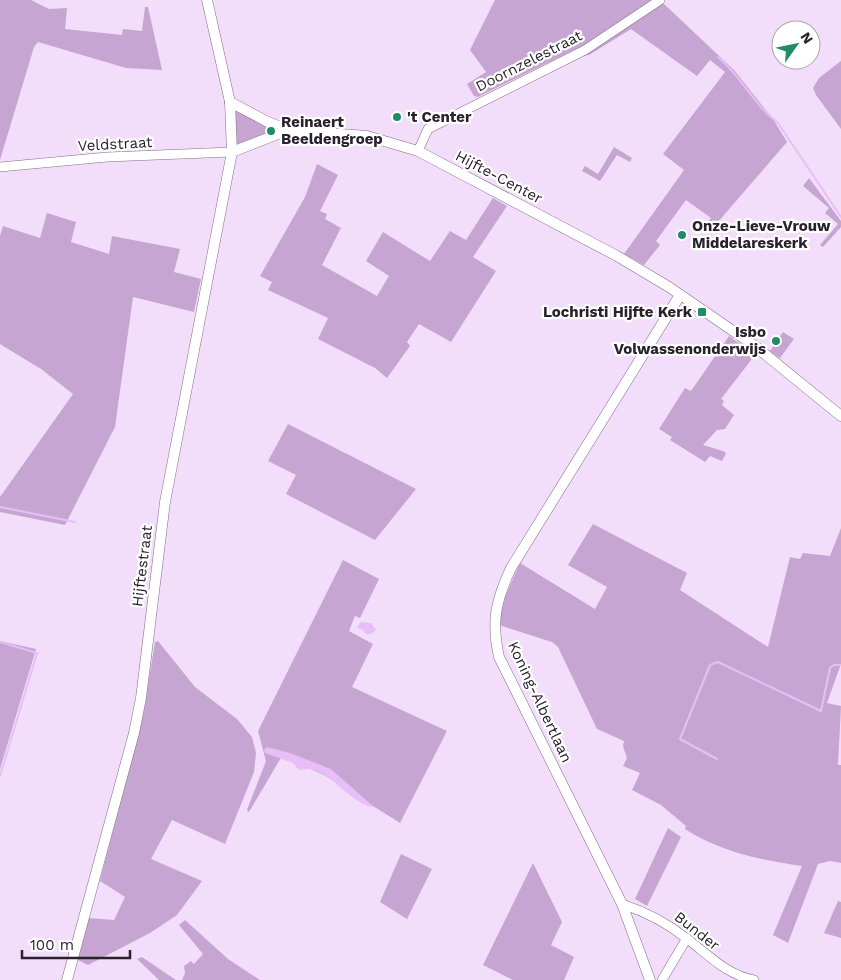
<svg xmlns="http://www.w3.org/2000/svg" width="841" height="980" font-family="'Work Sans',sans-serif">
<rect width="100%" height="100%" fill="#f2defa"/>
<g fill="#c6a5d3">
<polygon points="0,0 31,0 49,9 67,8 65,29 122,35 123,29 142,31 145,7 148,7 162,70 126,68 38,42 34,47 0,160"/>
<polygon points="495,0 654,0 590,42 478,97 474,96 467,84 486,72 470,50"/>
<polygon points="663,3 734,70 773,119 787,142 711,230 705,225 711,218 686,200 656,241 660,245 644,265 624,254 684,170 663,154 725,72 710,60 697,76 631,29 589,55 580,56"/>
<polygon points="841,61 841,129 816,95 813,88 819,78"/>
<polygon points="230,102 288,130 232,152"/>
<polygon points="614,147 632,158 630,162 617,155 600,181 582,171 585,166 598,174"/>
<polygon points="317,164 338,175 320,211 327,214 325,219 341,228 322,265 377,296 389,276 366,261 383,232 430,261 450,231 466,240 493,198 507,206 473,257 496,271 451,342 419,324 407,342 410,346 387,378 375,368 318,339 328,318 268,290 272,282 260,276 305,197"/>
<polygon points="809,178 841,221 841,227 823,247 820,245 838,224 825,213 829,208 803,186"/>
<polygon points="47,213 76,222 71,242 109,254 112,236 180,249 174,272 201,279 194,312 133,297 115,427 65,525 0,512 0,497 73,394 41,369 0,344 0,236 3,226 40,238"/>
<polygon points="783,332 794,339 780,358 770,351"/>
<polygon points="729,336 755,355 721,399 724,401 722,405 734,415 725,429 717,430 703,445 723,451 726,453 722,461 710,456 705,462 670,440 672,437 659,429 685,388 691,391"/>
<polygon points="288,424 416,489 375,540 286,494 296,475 268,461"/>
<path d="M593,524l94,49 -7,17 88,57 22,-90 10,2 3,-6 27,3 11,-28v136l-14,39 14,3 -3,59h3v98l-11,-2 -12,3 -30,79 -15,-8 29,-69c-42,-6 -81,-14 -117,-37l1,-3 -25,-21 -29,-15 8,-17 -17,-7 4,-8 -4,-12 1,-5 -27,-12 -39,-82 -6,-5 -53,-17 2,-19 19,-43 75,46 12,-22 -39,-22z"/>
<polygon points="343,560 379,579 360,618 355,616 349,631 373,644 352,687 447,731 400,823 324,775 282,756 249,812 247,810 266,761 258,731"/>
<polygon points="0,641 36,649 0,769"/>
<polygon points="158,641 195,687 237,719 252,737 256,753 254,772 225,844 172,820 151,859 202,881 177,915 150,933 88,965 78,960 89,918 114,920 125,897 100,881 143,716 155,642"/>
<polygon points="668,828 681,837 647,906 635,899"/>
<polygon points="401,854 432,869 407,919 380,902"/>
<polygon points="533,863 562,922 551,945 574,957 564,980 513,980 483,965"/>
<polygon points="838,901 841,902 841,938 824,933"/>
<polygon points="185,920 228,959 260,980 182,980 185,973 184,966 191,961 194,964 203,954 179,925"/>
<polygon points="142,957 176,980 159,980 137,959"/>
</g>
<g fill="#e7bef7">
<polygon points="360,622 371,623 376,630 371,634 366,634 363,630 357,628"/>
<path d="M267,747l23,6 41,16 43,38c-22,-1 -45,-39 -67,-38 -3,0 -5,1 -8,1l-6,-7 -28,-10 -1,-3z"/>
</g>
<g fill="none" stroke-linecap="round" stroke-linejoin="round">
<g stroke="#e7bef7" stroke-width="2">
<path d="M718,57c23,19 36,48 60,66l63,94"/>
<polyline points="0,507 75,522"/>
<polyline points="0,642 37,653 0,776"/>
<polyline points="717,759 680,739 710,665 718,662 821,711 830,668 834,665 841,665"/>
</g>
<defs>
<g id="minor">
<polyline points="418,151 428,129 585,50 660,0"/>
<polyline points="0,167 107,157 232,152"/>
<path d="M622,904c24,8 44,18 64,34 23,17 39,36 68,42"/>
<polyline points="662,980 687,938"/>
</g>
<g id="tertiary">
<polyline points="230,102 268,122 288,130 367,136 418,151 617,256 669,287 755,346 841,416"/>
<polyline points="232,152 288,130"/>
<polyline points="67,980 134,733 141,698 165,502 232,152 230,102 207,0"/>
<path d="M650,980l-28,-76 -123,-247c-8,-36 -3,-57 12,-89l169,-273"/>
</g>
</defs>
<use href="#minor" stroke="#7f6d86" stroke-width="10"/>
<use href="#tertiary" stroke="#7f6d86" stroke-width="11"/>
<use href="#minor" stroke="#fff" stroke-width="9"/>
<use href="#tertiary" stroke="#fff" stroke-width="10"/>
</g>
<g fill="#1f8b69" stroke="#fff" stroke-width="2">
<circle cx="397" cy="117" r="5"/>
<circle cx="271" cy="131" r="5"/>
<circle cx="682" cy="235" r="5"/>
<rect x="697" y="307" width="10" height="10" rx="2.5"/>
<circle cx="776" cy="341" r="5"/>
</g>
<g text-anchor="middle" stroke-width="4.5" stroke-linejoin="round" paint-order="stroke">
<g font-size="15" fill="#29212c" stroke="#fff">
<text transform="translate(529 61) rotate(-27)" y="5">Doornzelestraat</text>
<text transform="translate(115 144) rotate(-3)" y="5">Veldstraat</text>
<text transform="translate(499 177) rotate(28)" y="5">Hijfte-Center</text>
<text transform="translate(142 566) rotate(-83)" y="5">Hijftestraat</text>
<text transform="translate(540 702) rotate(65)" y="5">Koning-Albertlaan</text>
<text transform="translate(697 931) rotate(38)" y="5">Bunder</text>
</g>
<g font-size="15" font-weight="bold" fill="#29212c" stroke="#fff" text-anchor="start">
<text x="407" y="122">'t Center</text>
<text x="281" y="127">Reinaert<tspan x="281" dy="17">Beeldengroep</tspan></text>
<text x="692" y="231">Onze-Lieve-Vrouw<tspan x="692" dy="17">Middelareskerk</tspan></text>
<text x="692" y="317" text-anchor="end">Lochristi Hijfte Kerk</text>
<text x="766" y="337" text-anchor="end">Isbo<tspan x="766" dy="17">Volwassenonderwijs</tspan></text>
</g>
</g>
<g transform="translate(796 45) rotate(57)"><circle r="24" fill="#ffffff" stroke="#a9a6ab"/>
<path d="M0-4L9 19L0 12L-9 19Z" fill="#1f8b69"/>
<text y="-8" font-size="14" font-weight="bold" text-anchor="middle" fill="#29212c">N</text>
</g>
<path d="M22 950v8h108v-8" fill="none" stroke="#29212c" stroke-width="2.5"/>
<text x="30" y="950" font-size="15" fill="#29212c" stroke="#ffffff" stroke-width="4" paint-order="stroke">100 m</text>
</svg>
